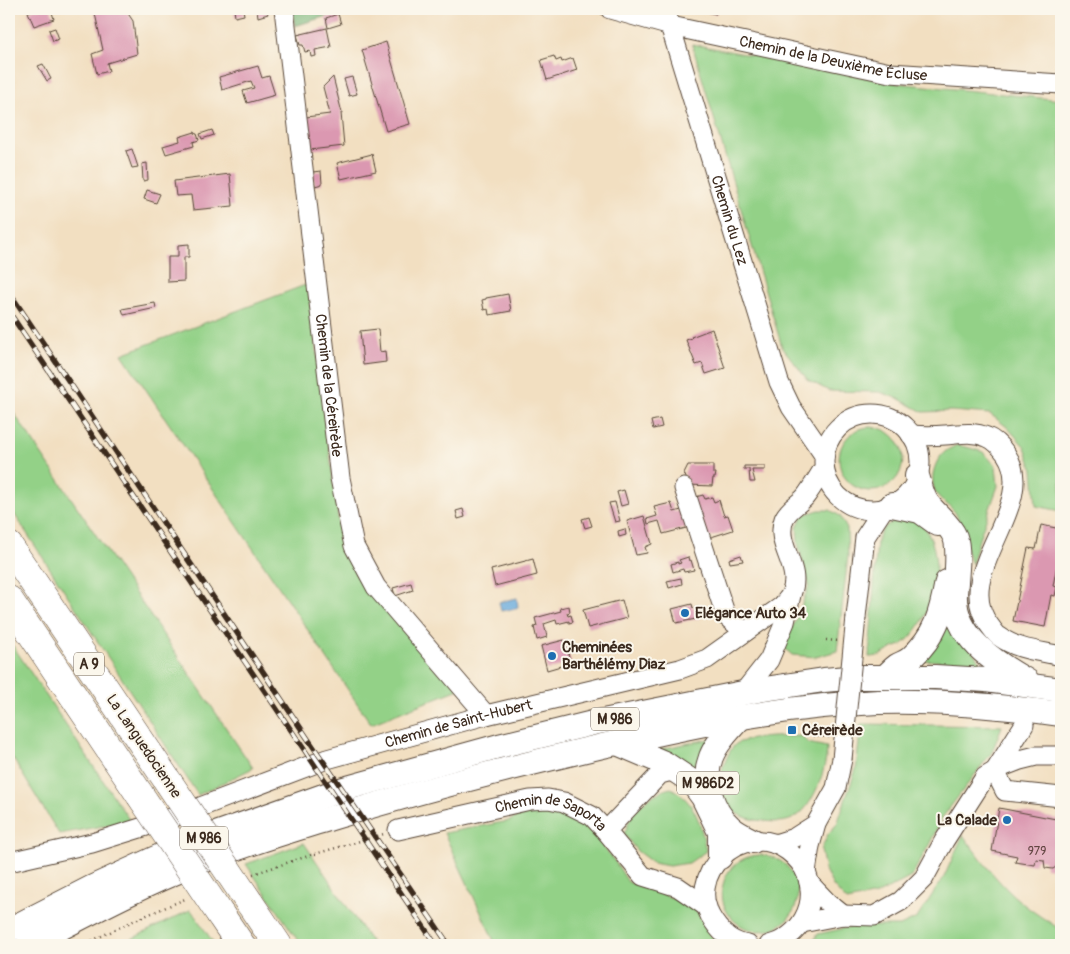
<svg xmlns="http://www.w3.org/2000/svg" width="1070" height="954" font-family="Pangolin,sans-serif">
<rect width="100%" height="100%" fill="#fbf7ec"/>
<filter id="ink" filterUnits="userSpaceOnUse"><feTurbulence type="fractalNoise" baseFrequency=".02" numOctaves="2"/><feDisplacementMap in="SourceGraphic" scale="10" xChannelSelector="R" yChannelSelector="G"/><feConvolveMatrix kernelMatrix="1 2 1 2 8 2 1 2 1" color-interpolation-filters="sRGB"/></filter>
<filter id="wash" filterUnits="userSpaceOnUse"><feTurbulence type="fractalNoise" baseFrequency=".0096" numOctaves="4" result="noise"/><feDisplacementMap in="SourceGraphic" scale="20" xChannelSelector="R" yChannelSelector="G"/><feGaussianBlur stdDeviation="1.12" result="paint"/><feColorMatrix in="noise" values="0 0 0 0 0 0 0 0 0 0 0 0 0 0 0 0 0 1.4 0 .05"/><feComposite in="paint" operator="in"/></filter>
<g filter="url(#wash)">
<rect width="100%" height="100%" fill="#f2dfc1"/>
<g fill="#93d187" stroke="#677e52">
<polygon points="692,44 896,83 1061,100 1061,511 1036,506 1033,470 1025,447 1007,427 990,414 952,411 923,412 899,399 880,392 829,391 808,380 782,347"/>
<polygon points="308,284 339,526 356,574 459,689 371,724 122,354"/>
<polygon points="9,406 253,768 198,795 9,506"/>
<circle cx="871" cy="459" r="32"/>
<path d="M957,445l13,3 13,4 13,14 2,20 -17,47 -9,31c-8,-15 -8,-33 -15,-48 -4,-10 -16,-14 -21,-23 -7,-13 -2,-33 10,-42 3,-2 7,-4 11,-6z"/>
<polygon points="819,510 830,510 840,516 847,529 848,556 837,651 816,657 792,655 783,647 798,615 809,585 798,544 797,527 803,515"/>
<path d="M902,520c4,0 11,-1 15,1 6,2 10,9 12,14 16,32 3,86 -25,108 -3,3 -7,3 -11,5 -9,5 -13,9 -24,9l8,-116c6,-15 9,-17 25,-21z"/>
<polygon points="950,616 981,664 921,660"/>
<polygon points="9,640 130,821 59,834 9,752"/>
<polygon points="861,724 1002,726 992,752 942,818 929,845 911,877 876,895 847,901 833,886 825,870 821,850 828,834 837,824 856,769"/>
<path d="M801,736l7,7 19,4c0,21 -14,63 -35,72 -8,4 -19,3 -27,2 -24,-2 -43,-10 -44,-37 0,-8 0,-14 4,-22 3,-7 7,-18 15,-20 19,-6 41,-5 61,-6z"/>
<polygon points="714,738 694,772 656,750"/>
<path d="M671,788c25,14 30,36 35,63l-17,12 -20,3 -16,-3 -16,-12 -13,-17c3,-6 5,-14 8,-19 9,-12 24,-24 39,-27z"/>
<polygon points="558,810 591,831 616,863 628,882 658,892 695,908 710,935 723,945 496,945 444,833 509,821 530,811"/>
<path d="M963,835c18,25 36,49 59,68 12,10 26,18 39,27v15h-250l7,-11 37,-8h45l17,-8 27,-41z"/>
<polygon points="304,843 373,945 301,945 246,864"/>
<circle cx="760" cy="893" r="38"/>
<polygon points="191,910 215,945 119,945 190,910"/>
</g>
<polygon fill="#76b374" stroke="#586e49" points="304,9 349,9 295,26 292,12"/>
<polygon fill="#66a9db" stroke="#506a7c" points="517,598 518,608 501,611 499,602"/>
<g id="blocks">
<g fill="#db98b1">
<polygon points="33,9 51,9 54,19 34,26 28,12 33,10"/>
<polygon points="94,9 125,9 133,21 137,54 107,63 109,71 97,74 92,54 103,50"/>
<polygon points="234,9 243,9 244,15 235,17"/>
<polygon points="257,9 266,9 268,14 258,17"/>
<polygon points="707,9 717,9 716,14 706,12"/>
<polygon points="338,14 341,24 328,28 326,18"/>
<polygon points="55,28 59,39 53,41 49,30"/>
<polygon points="327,28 331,47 315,50 316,56 311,57 310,51 305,52 303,45 300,45 297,35"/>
<polygon points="386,42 410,124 386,131 362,50"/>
<polygon points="554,56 556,61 561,59 562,62 573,58 577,70 547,80 541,60"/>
<polygon points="43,64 51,79 47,81 38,66"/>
<polygon points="258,66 262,78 269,76 275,95 247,103 243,91 254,88 251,81 222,90 219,77"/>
<polygon points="333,77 342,113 341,113 344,146 310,150 306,117 330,114 323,87"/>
<polygon points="352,77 357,94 349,96 344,79"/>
<polygon points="212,130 214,135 202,139 200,134"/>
<polygon points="195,132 196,134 197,134 199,140 193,142 194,146 166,154 163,146 180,141 179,137"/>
<polygon points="132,149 138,167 132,168 126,151"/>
<polygon points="372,154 376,171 341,179 337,163"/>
<polygon points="147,163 148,180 143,181 142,164"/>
<polygon points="321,171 322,184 315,186 313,172"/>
<polygon points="230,174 233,206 193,210 191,195 176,196 174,181"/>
<polygon points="147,190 160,194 156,203 144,199"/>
<polygon points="189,244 189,257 184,257 184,281 168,282 168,257 178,257 178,245"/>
<polygon points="508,294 511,311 489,315 488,309 484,310 482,300 486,299 486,298"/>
<polygon points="155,303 156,308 124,315 122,309"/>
<polygon points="378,329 380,352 385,351 386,362 363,365 360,331"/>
<polygon points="712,329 725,368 706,374 702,363 696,365 686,340 692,338 691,337"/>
<polygon points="660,419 662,427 653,429 651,421"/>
<polygon points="688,465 713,465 713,473 716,473 715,478 713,478 712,486 689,485 684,473"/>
<polygon points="744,466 765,466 765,470 752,470 755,482 750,482 749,469 744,469"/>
<polygon points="624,490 628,504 621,506 617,492"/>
<polygon points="703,495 705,499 712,497 714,502 719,500 724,516 728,515 733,530 705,539 692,498"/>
<polygon points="615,502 620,521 615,522 609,503"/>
<polygon points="671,503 674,512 685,509 690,527 663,534 659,521 648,524 647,519 657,516 654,507"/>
<polygon points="463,509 465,517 458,519 456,511"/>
<polygon points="644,516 652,544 645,547 647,553 636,555 627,521"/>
<polygon points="589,517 592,526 585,528 582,519"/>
<polygon points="1041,525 1061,529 1061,555 1059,554 1053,586 1057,587 1055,596 1051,595 1045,627 1013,621 1028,548 1036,549"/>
<polygon points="625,529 626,535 619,537 618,531"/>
<polygon points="741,555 743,561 730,563 729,559"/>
<polygon points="688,557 689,561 691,560 694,570 684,572 683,569 673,572 671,564 678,562 678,564 681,563 679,560"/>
<polygon points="533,559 537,575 495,586 491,570"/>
<polygon points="681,578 682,584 669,588 667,581"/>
<polygon points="411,583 413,590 395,596 393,588"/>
<polygon points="622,600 627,618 588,628 583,610"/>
<polygon points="692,604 693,608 699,607 701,618 676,623 672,609"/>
<polygon points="569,606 570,612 567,613 568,616 571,615 573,622 569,623 569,621 557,624 556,620 544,624 547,637 537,640 534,627 537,626 535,618 561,611 560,608"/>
<polygon points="564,640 571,663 547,670 541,646"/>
<polygon points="999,808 1061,820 1061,839 1059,851 1061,852 1061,863 1057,863 1056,867 1053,869 1045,868 1044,860 1036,859 1035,865 1015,862 1017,856 992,851"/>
</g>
</g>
</g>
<g filter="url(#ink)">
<use href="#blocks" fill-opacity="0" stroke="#564536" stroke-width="1"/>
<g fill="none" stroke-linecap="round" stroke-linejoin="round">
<defs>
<g id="minor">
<path id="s1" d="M284,9l56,469 14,68 22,41 110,128"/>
<path id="s2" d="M610,9l61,17 219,47 171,11"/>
<path id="s3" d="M665,9l114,373 12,25 33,48"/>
<circle cx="872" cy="462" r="48"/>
<path d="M911,435c12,1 23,1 34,0 15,-1 28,-4 42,2 8,3 14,10 19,17 35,52 -58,120 -16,172 3,4 6,9 10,11 18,13 40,14 61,19"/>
<polyline points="684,488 726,616 745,632"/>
<polyline points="856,617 865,537 884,508"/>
<polyline points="743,693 769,660 785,622 791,595"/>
<polyline points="1024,725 995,771 1005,791 1061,797"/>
<path id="s4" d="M398,830l132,-30 18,-1 16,3 28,14 14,15 37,45 35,11 29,20"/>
<polyline points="606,831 660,774 675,770"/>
<polyline points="775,844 794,838 816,824"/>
<path id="s5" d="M9,862l83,-19 74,-23 161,-61 159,-44 194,-46 27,-10 75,-53c3,-4 7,-8 9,-12 12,-27 -17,-48 -7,-75 4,-10 14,-14 21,-22 7,-9 13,-20 19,-29"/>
<polyline points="806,872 810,846 816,824 836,788 842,759"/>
<polyline points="809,883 827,902 843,915"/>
<polyline points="802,923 843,915 874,916 901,901 924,878 944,841 985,777 1002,767 1020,760 1036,756 1061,756"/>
<path d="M748,945c-14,-2 -26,-11 -34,-23 -33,-46 29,-105 74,-71 8,6 15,14 19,24 11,31 -7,62 -38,70"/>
</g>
<g id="major">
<path d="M917,476c3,8 5,21 11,28 8,11 21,19 27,33 5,14 1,42 0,57 -2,42 40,69 72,87"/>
<polyline points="892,505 920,511 938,524"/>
<path d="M885,677c4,-4 8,-8 12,-11 5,-3 10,-4 14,-8 25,-23 30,-44 36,-76"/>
<path d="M741,717c-11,12 -24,25 -30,40 -9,23 1,54 19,70 6,6 15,10 23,14"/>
<polyline points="617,743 664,763 691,781 703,797 720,832 720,857"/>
<polyline points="9,930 91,888 182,846 340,790 499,746 593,723 758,690 824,680 859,677 935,677 986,680 1061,690"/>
<path d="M28,945c54,-28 113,-60 170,-82 43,-18 88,-31 133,-45 82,-25 166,-47 250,-67 98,-23 197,-45 297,-49 62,-2 122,4 183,12"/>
</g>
<g id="highway">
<polyline points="9,546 169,783"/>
<polyline points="9,600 140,795"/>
<polyline points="249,902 278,945"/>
<polyline points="220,914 241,945"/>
</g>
</defs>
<use href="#minor" stroke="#564536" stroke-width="21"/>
<use href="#major" stroke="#564536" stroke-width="26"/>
<use href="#highway" stroke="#564536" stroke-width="29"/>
<g stroke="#564536" stroke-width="2.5" stroke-dasharray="1 4" stroke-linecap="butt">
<polyline points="826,640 839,641"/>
<polyline points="813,736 829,737"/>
<polyline points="253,874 308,856 384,834"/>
<polyline points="83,945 133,921 185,899"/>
</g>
<use href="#minor" stroke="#fff" stroke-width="19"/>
<use href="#major" stroke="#fff" stroke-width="24"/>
<use href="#highway" stroke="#fff" stroke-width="28"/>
<defs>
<g id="rail">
<polyline points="9,292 308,739 449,945"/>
<polyline points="9,312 436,945"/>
</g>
</defs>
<use href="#rail" stroke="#3b2a1e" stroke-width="5.5"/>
<use href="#rail" stroke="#fbf7ec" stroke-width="4" stroke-dasharray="11" stroke-linecap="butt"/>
<defs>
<polyline id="minor-bridge" points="842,759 856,617"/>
<g id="highway-bridge">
<polyline points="169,783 249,902"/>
<polyline points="140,795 220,914"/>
</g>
</defs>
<use href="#minor-bridge" stroke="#564536" stroke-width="21" stroke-linecap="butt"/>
<use href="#highway-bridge" stroke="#564536" stroke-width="29" stroke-linecap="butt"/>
<use href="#minor-bridge" stroke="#fff" stroke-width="19"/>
<use href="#highway-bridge" stroke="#fff" stroke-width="28"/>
</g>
</g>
<g fill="#1f6fb2" stroke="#fbf7ec" stroke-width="2">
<circle cx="685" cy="613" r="5"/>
<circle cx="552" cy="656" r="5"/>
<rect x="787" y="725" width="10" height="10" rx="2.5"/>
<circle cx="1007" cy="820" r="5"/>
</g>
<g text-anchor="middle" stroke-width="4" stroke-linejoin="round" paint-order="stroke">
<g font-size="12" fill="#634643">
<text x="1037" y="855">979</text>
</g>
<g fill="#fbf7ec" stroke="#75685c" stroke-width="1">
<rect x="74" y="652.5" width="30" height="23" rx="4"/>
<rect x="591" y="707.5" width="48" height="23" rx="4"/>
<rect x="677" y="771.5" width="62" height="23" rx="4"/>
<rect x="180" y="826.5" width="48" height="23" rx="4"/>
</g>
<g font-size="14" font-weight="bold" fill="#3b2a1e">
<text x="89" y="669">A 9</text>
<text x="615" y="724">M 986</text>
<text x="708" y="788">M 986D2</text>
<text x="204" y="843">M 986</text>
</g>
<g font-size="15" fill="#3b2a1e" stroke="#fbf7ec">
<text dy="5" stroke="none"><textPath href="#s2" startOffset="229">Chemin de la Deuxième Écluse</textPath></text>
<text dy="5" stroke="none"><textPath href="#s3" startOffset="221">Chemin du Lez</textPath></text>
<text dy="5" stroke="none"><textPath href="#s1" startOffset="379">Chemin de la Céreirède</textPath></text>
<text dy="5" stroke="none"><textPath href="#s5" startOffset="471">Chemin de Saint-Hubert</textPath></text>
<text transform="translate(144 746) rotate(56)" y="5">La Languedocienne</text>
<text dy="5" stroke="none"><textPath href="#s4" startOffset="159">Chemin de Saporta</textPath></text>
</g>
<g font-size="15" font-weight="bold" fill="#3b2a1e" stroke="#fbf7ec" text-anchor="start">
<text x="695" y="618">Elégance Auto 34</text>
<text x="562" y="652">Cheminées<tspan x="562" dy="17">Barthélémy Diaz</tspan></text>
<text x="802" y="735">Céreirède</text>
<text x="997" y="825" text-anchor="end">La Calade</text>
</g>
</g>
<rect width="1070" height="954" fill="none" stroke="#fbf7ec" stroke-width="30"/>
</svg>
